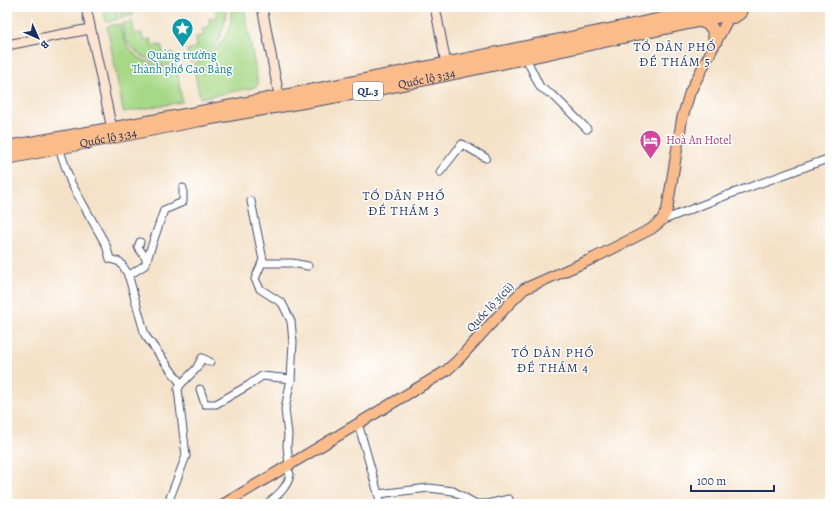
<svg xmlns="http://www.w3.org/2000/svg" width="837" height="511" font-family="Alegreya,serif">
<rect width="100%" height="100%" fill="#fff"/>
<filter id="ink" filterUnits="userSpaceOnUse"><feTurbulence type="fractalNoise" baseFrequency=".025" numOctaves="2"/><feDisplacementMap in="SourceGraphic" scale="8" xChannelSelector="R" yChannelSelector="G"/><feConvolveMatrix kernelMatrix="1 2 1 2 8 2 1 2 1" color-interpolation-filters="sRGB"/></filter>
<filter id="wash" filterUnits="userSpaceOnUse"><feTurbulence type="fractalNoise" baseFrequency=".012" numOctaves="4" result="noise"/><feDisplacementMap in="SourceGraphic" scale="16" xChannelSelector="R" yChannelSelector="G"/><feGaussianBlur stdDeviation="0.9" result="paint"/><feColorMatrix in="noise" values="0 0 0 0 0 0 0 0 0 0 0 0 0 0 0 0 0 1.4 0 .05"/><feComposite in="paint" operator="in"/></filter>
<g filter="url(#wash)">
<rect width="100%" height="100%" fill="#f4e1c7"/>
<g fill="#a7d887" stroke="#618472">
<polygon points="103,7 116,7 118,19 106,22"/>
<polygon points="120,7 127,7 128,12 132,12 133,16 121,18"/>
<path d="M215,7h11c0,17 -6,39 -21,48 -4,3 -10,5 -15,7l-3,-12 10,-3 -1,-10 8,-1 -2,-8 8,-2 -1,-7 8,-2z"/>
<path d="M231,7h13l14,77 -1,2 -5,2 -52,10 -7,-33c23,-12 41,-31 38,-58z"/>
<path d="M132,21l3,13 7,-1 1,7 8,-1 1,7 9,-1 3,9 9,-1 3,12c-20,2 -40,-10 -51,-26 -2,-4 -2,-11 -4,-15z"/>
<path d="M119,24c7,32 27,42 58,44l5,34 -52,9 -6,1 -1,-2 -16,-84z"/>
</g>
</g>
<g filter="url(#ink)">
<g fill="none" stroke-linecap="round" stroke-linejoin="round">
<defs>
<g id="street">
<polyline points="526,58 540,87 555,97 587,129"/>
<polyline points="59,148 71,183 106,245 110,259 120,262 128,274 145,335 181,384 178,389 186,456 169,500 171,504"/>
<polyline points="440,172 462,144 486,158"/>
<polyline points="251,201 263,260 255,279 260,289 282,303 291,321 293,342 291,379"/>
<polyline points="661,221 725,196 830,158"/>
<polyline points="140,242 138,247 147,260"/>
<polyline points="262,263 292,263 308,266"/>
<polyline points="128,276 145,265 164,210 183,202 183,188"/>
<polyline points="181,384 196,369 202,358 210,362"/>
<polyline points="200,389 205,404 216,404 249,385 262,376 291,379 285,409 288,435 287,446 289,464"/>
<polyline points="358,423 381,504"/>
<polyline points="378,494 429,488 453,491 476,504 487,504 509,499"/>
<path d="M267,504c10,-8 21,-17 23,-30l-5,-8"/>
</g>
<g id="secondary">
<polyline points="86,7 112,129"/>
<polyline points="262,7 279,96"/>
<polyline points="435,7 446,63"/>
<polyline points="7,45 90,29"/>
</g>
<polyline id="primary" points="224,504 446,371 457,361 509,304 524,289 594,258 651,229 661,221 667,210 682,119 690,92 729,17"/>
<g id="highway">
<polyline points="723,9 726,15 734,17 740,13 741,7"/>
<path d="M699,21c14,3 15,9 16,21"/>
<path d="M7,147c239,-41 476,-91 713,-140"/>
<path id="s1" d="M7,158l193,-38 179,-31 347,-74"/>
</g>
</defs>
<use href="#street" stroke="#3c4a6e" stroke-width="9"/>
<use href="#secondary" stroke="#3c4a6e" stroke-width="11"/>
<use href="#primary" stroke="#3c4a6e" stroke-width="12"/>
<use href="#highway" stroke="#3c4a6e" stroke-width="14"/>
<use href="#street" stroke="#fff" stroke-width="7"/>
<use href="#secondary" stroke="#fde4d1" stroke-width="9"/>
<use href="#primary" stroke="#fabc8b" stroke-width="10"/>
<use href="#highway" stroke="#fabc8b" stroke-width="12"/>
</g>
</g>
<defs>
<symbol id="sight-pin" viewBox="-11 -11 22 30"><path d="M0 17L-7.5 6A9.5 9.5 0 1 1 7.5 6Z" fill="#0f9aa8" stroke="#fff"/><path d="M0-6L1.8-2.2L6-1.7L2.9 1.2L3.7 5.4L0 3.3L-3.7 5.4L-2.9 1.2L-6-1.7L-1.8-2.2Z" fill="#fff"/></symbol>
<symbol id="hotel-pin" viewBox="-11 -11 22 30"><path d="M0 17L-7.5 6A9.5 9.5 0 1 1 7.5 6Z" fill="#d1479c" stroke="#fff"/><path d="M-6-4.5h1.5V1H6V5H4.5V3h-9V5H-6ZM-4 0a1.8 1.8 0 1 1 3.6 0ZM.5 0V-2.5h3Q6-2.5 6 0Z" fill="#fff"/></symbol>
</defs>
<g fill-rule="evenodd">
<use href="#sight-pin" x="170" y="16" width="25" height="34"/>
<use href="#hotel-pin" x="638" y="128" width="25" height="34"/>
</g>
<g text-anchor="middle" stroke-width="3" stroke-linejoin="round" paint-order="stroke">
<rect fill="#fff" stroke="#5f6d8e" stroke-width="1" x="353" y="82" width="30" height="18" rx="3"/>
<g font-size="11" font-weight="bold" fill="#1b2f5e">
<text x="368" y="95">QL.3</text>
</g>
<g font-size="12" fill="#0d838f" stroke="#fff">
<text x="182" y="59">Quảng trường<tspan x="182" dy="14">Thành phố Cao Bằng</tspan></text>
</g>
<g font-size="12" fill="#1b2f5e" stroke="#fff">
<text dy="4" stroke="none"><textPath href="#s1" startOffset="427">Quốc lộ 3;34</textPath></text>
<text dy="4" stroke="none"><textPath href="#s1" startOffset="103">Quốc lộ 3;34</textPath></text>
<text transform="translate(490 307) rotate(-47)" y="4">Quốc lộ 3(cũ)</text>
</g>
<g font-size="12" fill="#b23c85" stroke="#fff" text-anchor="start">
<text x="666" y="144">Hoà An Hotel</text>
</g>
<g font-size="13" letter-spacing="1" fill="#1b2f5e" stroke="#fff">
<text x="675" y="51">TỔ DÂN PHỐ<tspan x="675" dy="15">ĐỀ THÁM 5</tspan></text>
<text x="404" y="200">TỔ DÂN PHỐ<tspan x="404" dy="15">ĐỀ THÁM 3</tspan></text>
<text x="553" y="357">TỔ DÂN PHỐ<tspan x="553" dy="15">ĐỀ THÁM 4</tspan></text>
</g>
</g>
<rect width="837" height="511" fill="none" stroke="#fff" stroke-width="24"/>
<g transform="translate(38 38) rotate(135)" stroke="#ffffff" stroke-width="3" paint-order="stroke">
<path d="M0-3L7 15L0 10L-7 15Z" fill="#1b2f5e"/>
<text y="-6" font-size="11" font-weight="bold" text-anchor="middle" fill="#1b2f5e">B</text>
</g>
<path d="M691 485v6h83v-6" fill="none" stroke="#1b2f5e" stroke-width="2"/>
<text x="697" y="485" font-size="12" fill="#1b2f5e" stroke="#ffffff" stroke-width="3" paint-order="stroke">100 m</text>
</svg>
